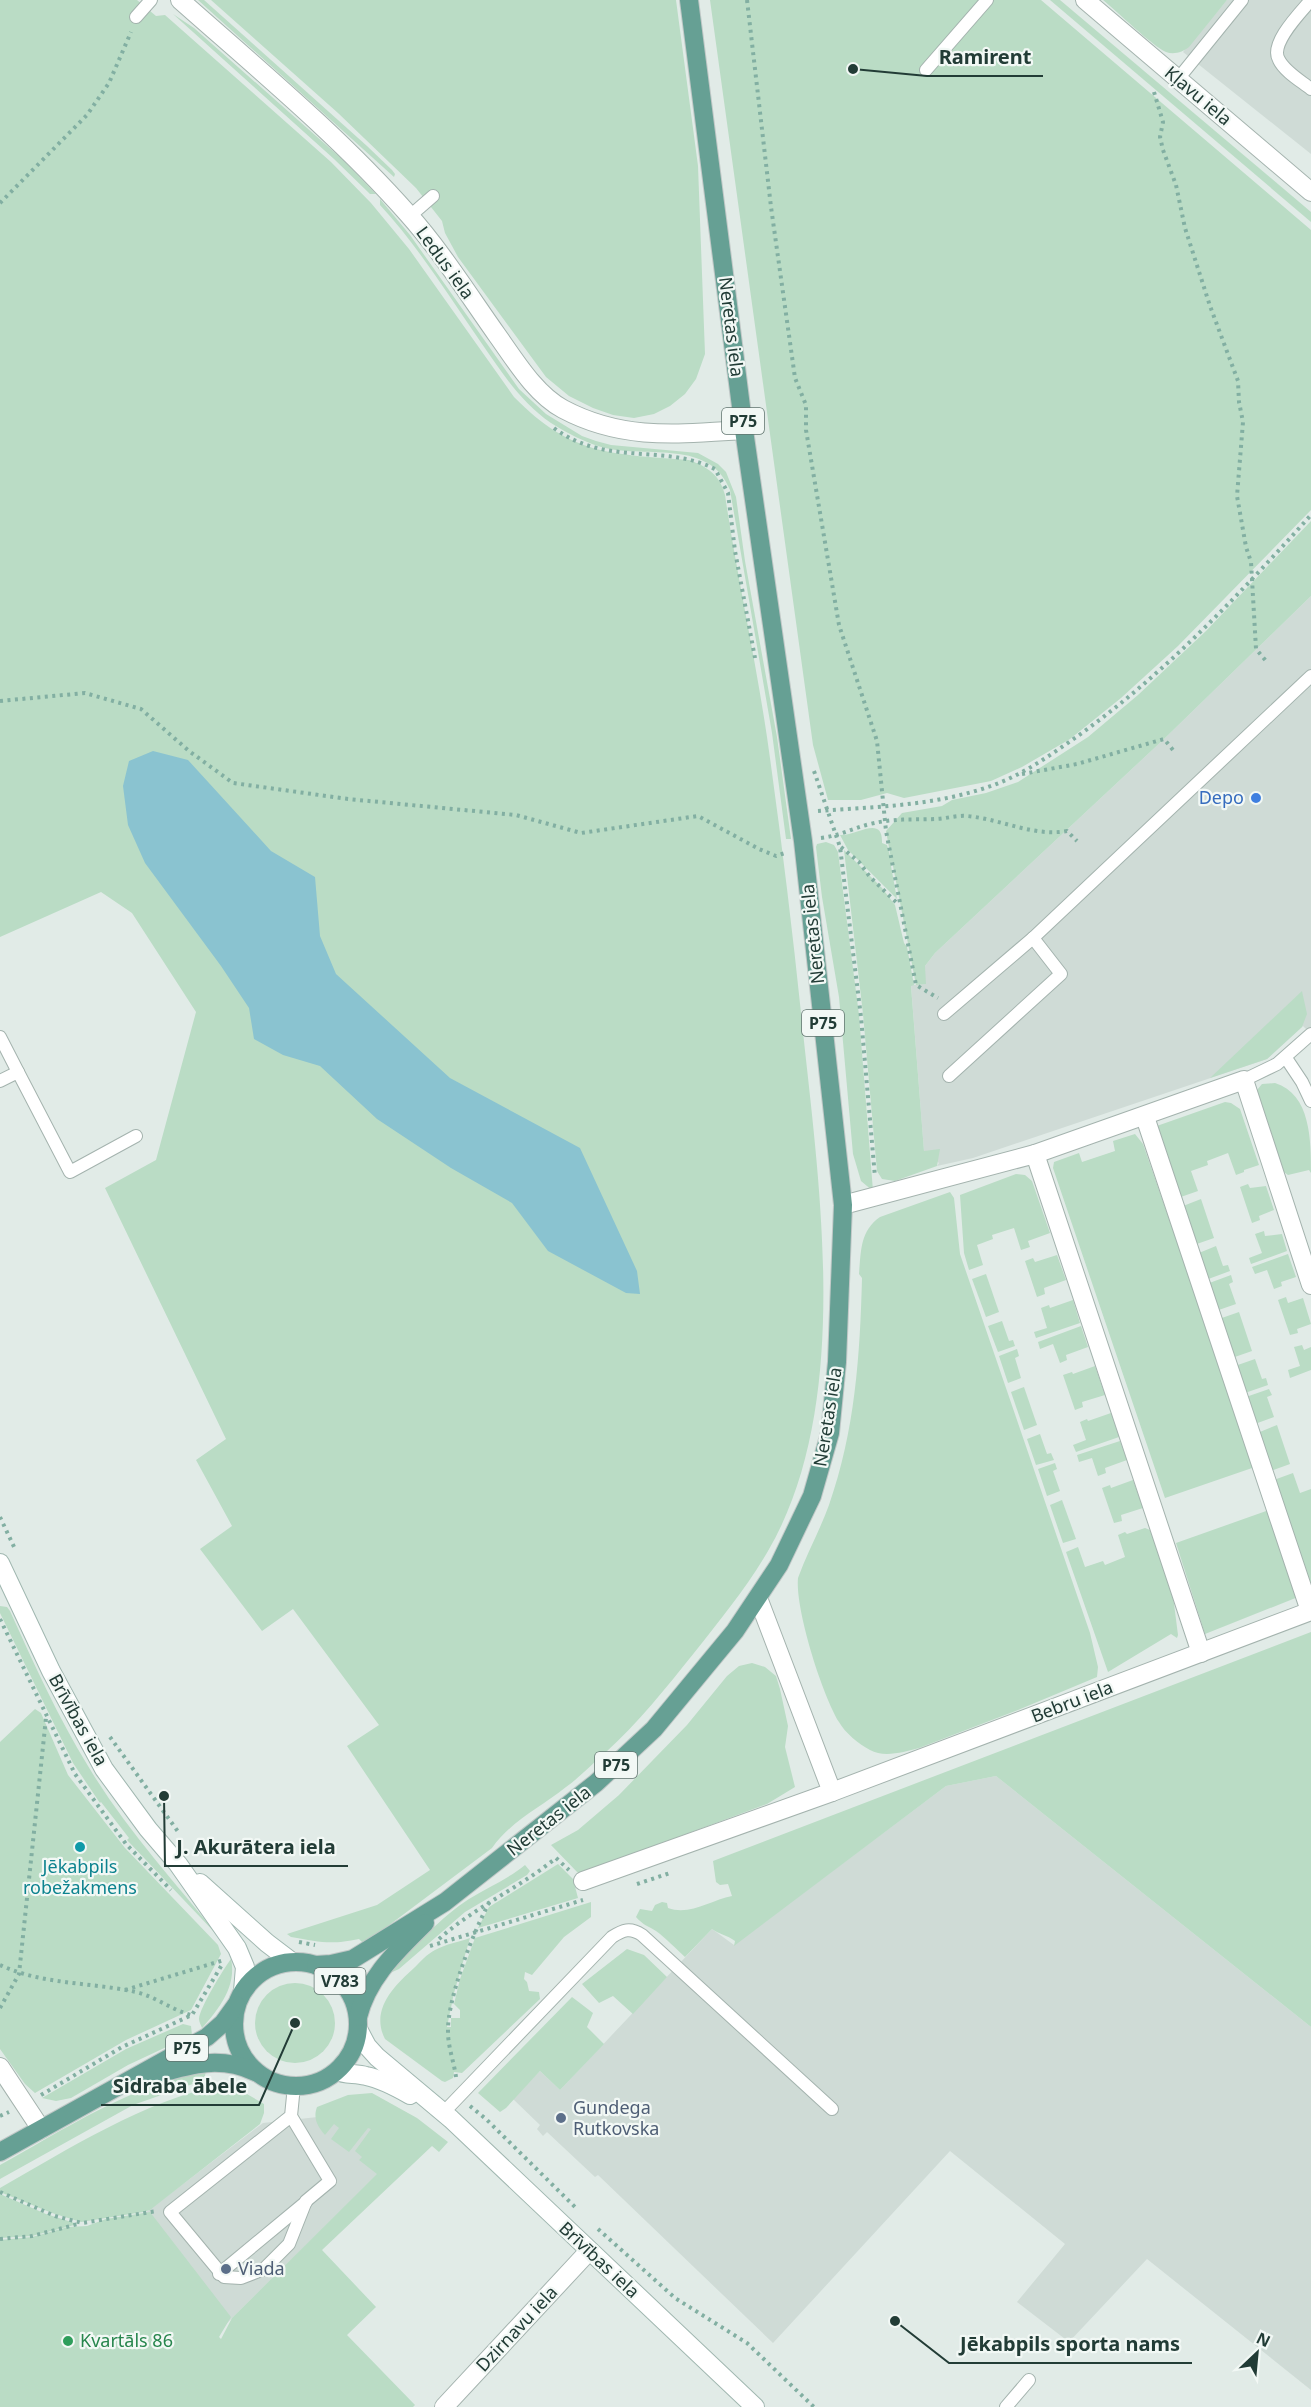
<svg xmlns="http://www.w3.org/2000/svg" width="1311" height="2407" font-family="'Noto Sans',sans-serif">
<rect width="100%" height="100%" fill="#e1ebe7"/>
<g fill="#cfdbd6">
<polygon points="1227,0 1311,0 1311,154 1183,52"/>
<polygon points="1311,596 1311,1034 1303,1026 1267,1059 973,1158 937,1166 939,1163 924,1151 911,985 925,984 925,966 935,953 1164,739"/>
<polygon points="996,1776 1311,2027 1311,2390 1147,2259 1069,2342 1017,2302 1065,2244 950,2151 773,2343 598,2175 595,2177 547,2132 543,2136 537,2129 540,2125 513,2099 540,2071 560,2090 712,1929 734,1945 946,1786"/>
<polygon points="363,2112 410,2142 217,2333 136,2220 263,2123"/>
</g>
<g fill="#badcc5">
<path d="M0,0h137l19,16 9,-1 166,147 40,41 38,46 105,148c58,59 98,57 175,63 19,7 31,15 36,35 12,81 30,161 42,242 14,98 26,197 36,295 17,159 49,375 -35,519 -21,36 -48,69 -74,102 -28,35 -56,70 -89,100 -13,11 -25,24 -39,34 -26,21 -54,33 -74,61l-128,96 -5,-5c-28,6 -40,3 -68,-2l-4,-3 90,-29 53,-35 -83,-124 32,-21 -86,-116 -31,22 -62,-82 32,-23 -36,-66 30,-21 -121,-251 51,-28 40,-148 -64,-99 -31,-21 -101,45z"/>
<polygon points="198,0 204,0 367,146 392,170 395,174 394,177"/>
<polygon points="211,0 676,0 698,166 705,354 696,379 685,394 670,406 654,414 634,418 613,415 593,408 569,396 546,377 458,257 445,233 442,221 416,188 338,113"/>
<polygon points="710,0 1041,0 1311,230 1311,510 1178,646 1121,698 1070,739 1022,767 991,781 904,798 887,793 861,800 828,800 813,745"/>
<polygon points="1050,0 1060,0 1311,212 1311,222"/>
<path d="M1103,0h124l-38,47c-6,5 -15,8 -23,5 -15,-7 -48,-40 -63,-52z"/>
<polygon points="173,14 194,28 342,159 376,194 370,194 334,159"/>
<path d="M380,199l30,36 109,154 27,25 36,22 14,5 15,4 87,8 20,11 8,8 10,25 9,64 32,176 14,102h-5l-14,-106 -42,-243c-20,-51 -82,-32 -125,-42 -19,-5 -38,-15 -54,-25 -31,-21 -50,-52 -71,-82 -32,-46 -62,-95 -100,-136z"/>
<path d="M1311,521v75l-147,143 -229,214 -10,13 1,18 -10,1 -24,-124 -1,5 6,33 -49,-49 -8,-15c17,1 43,-21 42,8l5,2 4,14 -5,-28 16,-18 40,-7 10,-6 34,-7 32,-11 70,-45 50,-42 68,-64z"/>
<polygon points="826,842 834,845 838,852 859,1015 873,1191 861,1181 853,1154 839,997 822,897 816,847 817,844"/>
<polygon points="844,850 882,888 895,905 904,943 907,947 914,985 911,986 924,1151 940,1149 937,1166 895,1181 882,1179 877,1171 863,1014"/>
<polygon points="1302,991 1307,1014 1302,1027 1267,1059 1210,1078"/>
<path d="M1275,1083c36,11 36,58 36,90l-2,-3 -21,5 -4,-3 -27,-82 5,-6z"/>
<polygon points="1225,1102 1231,1103 1240,1109 1259,1165 1244,1170 1244,1172 1236,1175 1228,1153 1207,1161 1208,1165 1191,1171 1198,1191 1175,1199 1154,1127"/>
<polygon points="1135,1134 1143,1144 1255,1467 1165,1498 1053,1168 1054,1162 1079,1153 1082,1162 1115,1151 1113,1141"/>
<polygon points="1016,1174 1025,1175 1032,1181 1050,1233 1028,1241 1030,1247 1021,1250 1014,1228 992,1235 993,1239 977,1245 983,1265 969,1270 964,1253 960,1195"/>
<polygon points="1248,1184 1250,1188 1266,1186 1274,1210 1259,1216 1260,1220 1252,1223 1240,1187"/>
<path d="M950,1192l4,6 6,56 130,379 8,34 -1,10 -79,33 -99,38c-15,4 -35,10 -49,2 -11,-6 -25,-17 -31,-28 -17,-28 -44,-113 -41,-144 9,-25 22,-48 31,-73 26,-74 31,-149 33,-227l-3,-4c2,-23 1,-43 21,-57z"/>
<polygon points="1201,1199 1214,1238 1191,1246 1178,1208"/>
<polygon points="1264,1231 1265,1236 1282,1234 1287,1251 1251,1264 1249,1258 1262,1253 1255,1234"/>
<polygon points="1216,1246 1223,1266 1228,1265 1230,1271 1203,1281 1194,1255"/>
<polygon points="1288,1254 1296,1277 1281,1282 1282,1286 1274,1289 1267,1270 1255,1274 1252,1267"/>
<polygon points="1057,1255 1066,1280 1044,1288 1045,1294 1037,1297 1025,1261 1033,1258 1035,1262"/>
<polygon points="986,1274 999,1312 986,1317 972,1279"/>
<polygon points="1231,1275 1233,1282 1229,1284 1236,1304 1213,1312 1204,1285"/>
<polygon points="1286,1297 1288,1303 1303,1298 1311,1324 1297,1329 1298,1333 1290,1335 1278,1300"/>
<polygon points="1073,1300 1080,1323 1036,1338 1034,1332 1047,1328 1041,1308 1049,1305 1050,1308"/>
<polygon points="1239,1312 1252,1351 1229,1359 1216,1320"/>
<polygon points="1002,1321 1009,1341 1013,1340 1015,1346 998,1352 988,1326"/>
<polygon points="1081,1326 1088,1347 1066,1355 1067,1360 1060,1363 1053,1344 1040,1349 1038,1342"/>
<polygon points="1302,1345 1304,1350 1311,1347 1311,1370 1290,1378 1288,1370 1300,1366 1294,1347"/>
<polygon points="1017,1349 1019,1356 1015,1358 1021,1378 1008,1383 999,1356"/>
<polygon points="1255,1359 1262,1379 1266,1378 1268,1385 1242,1394 1232,1367"/>
<polygon points="1095,1366 1105,1395 1082,1402 1083,1407 1075,1410 1063,1375 1072,1372 1073,1374"/>
<polygon points="1024,1387 1037,1425 1024,1430 1011,1392"/>
<polygon points="1269,1389 1272,1395 1267,1397 1274,1417 1252,1425 1243,1398"/>
<polygon points="1111,1413 1119,1437 1076,1452 1073,1445 1086,1440 1080,1422 1087,1419 1088,1421"/>
<polygon points="1277,1425 1290,1464 1268,1472 1255,1434"/>
<polygon points="1040,1434 1047,1454 1051,1453 1054,1460 1036,1465 1027,1439"/>
<polygon points="1120,1441 1127,1460 1105,1468 1106,1473 1098,1476 1092,1458 1079,1462 1077,1455"/>
<polygon points="1055,1463 1057,1469 1053,1471 1060,1491 1047,1496 1038,1469"/>
<polygon points="1293,1473 1300,1493 1311,1489 1311,1592 1271,1481"/>
<polygon points="1133,1480 1143,1508 1121,1515 1122,1521 1114,1523 1102,1488 1110,1485 1111,1488"/>
<polygon points="1062,1500 1076,1539 1063,1543 1050,1505"/>
<polygon points="1269,1510 1298,1597 1205,1634 1176,1543"/>
<polygon points="1145,1528 1150,1530 1173,1596 1178,1635 1177,1638 1171,1634 1108,1672 1066,1552 1078,1547 1085,1567 1103,1561 1105,1565 1125,1557 1118,1535 1125,1532 1127,1534"/>
<path d="M0,1606l7,1 3,4c24,53 48,106 78,155 37,62 86,115 131,171l-92,-97 2,-2 -28,-36 -1,1 -27,-40 -73,-150z"/>
<path d="M1311,1632v395l-315,-251 -50,10 -212,160 1,-5c-8,-6 -16,-7 -23,-12l-27,28c-9,-8 -19,-19 -29,-26 -8,-5 -13,-6 -20,-14l4,-8 12,2 3,-6 7,-3 5,1 1,5c22,8 43,-8 64,-12l-4,-12 -8,1 -4,-3 -3,-21z"/>
<polygon points="752,1663 765,1667 776,1676 780,1689 788,1726 785,1747 795,1787 767,1804 579,1874 551,1845 578,1830 619,1795 687,1725 727,1676 739,1666"/>
<polygon points="35,1709 41,1713 68,1775 125,1848 218,1945 221,1954 191,2010 126,2040 35,2093 25,2084 0,2049 0,1742"/>
<polygon points="558,1864 573,1879 578,1898 478,1928 489,1907"/>
<path d="M525,1865l5,6 -3,4 -62,37 -66,57 -9,4c19,-23 54,-58 79,-74 19,-12 39,-20 56,-34z"/>
<path d="M591,1902v15l-27,20 -32,38 -7,-3 -1,7 3,3 2,9 10,1 1,7 -78,74 -8,-1 -1,6 -8,4 -3,-1 -57,-42c-15,-29 9,-53 29,-71 6,-6 13,-14 21,-18 11,-6 24,-8 35,-12l-16,55 -7,34h4v-9h9v-8l-6,-6 6,-25 15,-41z"/>
<polygon points="627,1949 644,1955 667,1977 633,2014 613,1996 599,2003 582,1984"/>
<path d="M231,1959c6,27 -12,50 -29,69 -1,-3 -3,-6 -3,-9 0,-10 25,-51 32,-60z"/>
<circle cx="295" cy="2023" r="40"/>
<polygon points="572,1997 593,2013 587,2027 604,2044 560,2090 540,2071 506,2108 500,2112 478,2093"/>
<polygon points="183,2024 191,2026 192,2035 128,2065 71,2098 56,2101 42,2098 126,2049"/>
<path d="M206,2071l-2,9 -71,25 -133,74v-14c65,-36 131,-80 206,-94z"/>
<path d="M224,2084l9,2 31,18v9l-4,11 -110,86 -7,2 -62,10 -29,-9 -52,-21v-4c72,-41 142,-86 224,-104z"/>
<path d="M372,2093l45,25 31,24 -9,10 -7,-6 -110,104 54,57 -29,28 68,70 -2,2h-413v-167l32,-3 36,-10 19,-1 19,-7 44,-7 81,105 -12,20 2,2 11,-21 145,-144 -18,-14 3,-3 -7,-6 16,-22 -3,-1 -19,24 -18,-13 8,-11 -5,-4 -9,11c-8,-9 -12,-17 -8,-28l31,-12z"/>
<polygon points="0,2194 46,2214 78,2224 32,2236 0,2238"/>
</g>
<polygon fill="#8ac3d0" points="153,751 188,760 271,851 315,877 320,936 336,974 450,1078 580,1148 637,1271 640,1294 626,1293 548,1251 512,1203 451,1168 377,1119 320,1066 283,1055 254,1039 249,1008 221,966 145,863 128,825 123,786 129,761"/>
<g fill="none" stroke-linecap="round" stroke-linejoin="round">
<defs>
<g id="service">
<path d="M1311,0c-11,13 -42,44 -32,60 6,12 22,21 32,29"/>
<polyline points="136,17 151,0"/>
<polyline points="926,70 987,0"/>
<polyline points="1178,79 1242,0"/>
<polyline points="410,216 433,196"/>
<polyline points="944,1014 1033,938 1311,676"/>
<polyline points="0,1037 18,1072"/>
<polyline points="1286,1058 1302,1082 1311,1101"/>
<polyline points="949,1076 1061,974 1033,938"/>
<polyline points="1244,1080 1277,1064 1311,1034"/>
<polyline points="0,1081 18,1072 70,1172 136,1136"/>
<path d="M444,2112l168,-175c11,-7 18,-10 30,-2l190,174"/>
<polyline points="291,2116 330,2181 306,2201 289,2244 264,2269 241,2278 224,2277 170,2212 291,2116 294,2086"/>
<polyline points="219,2274 306,2202"/>
<polyline points="1006,2407 1029,2380"/>
</g>
<g id="minor">
<path d="M180,0c78,69 159,136 228,214 33,37 60,80 89,121 18,25 38,59 66,74 60,32 116,25 181,21"/>
<polyline points="1145,1117 1310,1611"/>
<polyline points="1035,1154 1201,1653"/>
<polyline points="843,1205 1035,1154 1244,1080 1311,1285"/>
<polyline points="583,1881 832,1792"/>
<polyline points="0,2067 41,2129"/>
<polyline points="444,2407 589,2251"/>
</g>
<g id="tertiary">
<polyline points="1085,0 1311,192"/>
<polyline points="758,1598 832,1792 1311,1611"/>
</g>
<g id="secondary">
<polyline points="0,1563 51,1671 104,1769 148,1829 178,1864 237,1948 245,1967 243,1991"/>
<polyline points="200,1883 267,1943 292,1962"/>
<polyline points="358,2029 367,2046 377,2057 451,2119 755,2407"/>
<path d="M337,2071c9,4 19,2 29,5 15,3 30,11 44,19"/>
</g>
<g id="primary">
<circle cx="296" cy="2024" r="62"/>
<polyline points="316,1965 331,1964 353,1959 445,1902 596,1783 654,1729 735,1631 779,1565 812,1496 830,1433 837,1362 843,1205 803,841 744,430 689,0"/>
<path d="M358,2017c10,-40 39,-66 67,-94"/>
<path d="M154,2075c35,-10 66,-20 101,-3"/>
<polyline points="0,2152 207,2037 223,2023 236,2005"/>
</g>
</defs>
<use href="#service" stroke="#a4b3ae" stroke-width="14"/>
<use href="#minor" stroke="#a4b3ae" stroke-width="20"/>
<use href="#tertiary" stroke="#a4b3ae" stroke-width="20"/>
<use href="#secondary" stroke="#a0b7b0" stroke-width="20"/>
<use href="#primary" stroke="#c1c8c7" stroke-width="20"/>
<g stroke="#82afa2" stroke-width="4" stroke-dasharray="3 4.5" stroke-linecap="butt">
<polyline points="747,0 771,207 795,378 806,405 806,430 839,625 877,741 886,831 916,985 938,998"/>
<polyline points="1154,92 1163,122 1160,137 1163,150 1176,185 1185,228 1210,306 1238,381 1239,402 1243,422 1237,496 1246,547 1251,562 1256,649 1266,661"/>
<polyline points="0,203 87,115 109,83 131,32"/>
<path d="M554,428c52,39 109,15 161,41l13,24 7,58 20,107"/>
<polyline points="0,701 85,693 141,709 189,751 233,783 348,799 516,815 581,833 698,816 759,849 776,856 785,853"/>
<polyline points="814,771 840,847 861,1017 875,1177"/>
<polyline points="1022,774 1077,764 1164,739 1173,750"/>
<path d="M818,811c55,-4 113,-5 167,-23 32,-10 60,-29 87,-48 89,-62 166,-144 239,-225"/>
<path d="M821,838c18,-2 32,-10 49,-14 25,-6 40,-4 65,-5 10,0 21,-4 32,-3 34,3 66,21 100,15l10,10"/>
<polyline points="841,847 859,862 870,877 899,905"/>
<polyline points="0,1517 15,1549"/>
<polyline points="0,1619 75,1774 126,1844 171,1890"/>
<polyline points="110,1737 179,1833"/>
<polyline points="637,1884 670,1873"/>
<path d="M439,1939c37,-33 79,-50 117,-81l13,12"/>
<polyline points="299,1942 315,1945"/>
<polyline points="430,1946 583,1900"/>
<path d="M0,1965c43,20 90,17 136,27 20,5 36,18 55,23"/>
<polyline points="125,1990 224,1960"/>
<polyline points="0,2008 19,1974 46,1718"/>
<path d="M456,2077c-2,-15 -8,-30 -8,-45 -1,-33 26,-102 42,-131"/>
<polyline points="41,2095 122,2047 192,2015 223,1963"/>
<polyline points="470,2106 486,2119 575,2207"/>
<polyline points="0,2116 9,2112"/>
<polyline points="0,2192 55,2216 82,2223 157,2211"/>
<polyline points="598,2229 675,2298 747,2343 814,2407"/>
<polyline points="0,2239 32,2236 78,2224"/>
</g>
<use href="#service" stroke="#fff" stroke-width="12"/>
<use href="#minor" stroke="#fff" stroke-width="18"/>
<use href="#tertiary" stroke="#fff" stroke-width="18"/>
<use href="#secondary" stroke="#fff" stroke-width="18"/>
<use href="#primary" stroke="#66a094" stroke-width="18"/>
</g>
<circle fill="#3f7fe0" stroke="#f2f8f5" stroke-width="2" cx="1256" cy="798" r="6"/>
<circle fill="#0f9aa8" stroke="#f2f8f5" stroke-width="2" cx="80" cy="1847" r="6"/>
<g fill="#5c6f8a" stroke="#f2f8f5" stroke-width="2">
<circle cx="561" cy="2118" r="6"/>
<circle cx="226" cy="2269" r="6"/>
</g>
<circle fill="#2e9e5b" stroke="#f2f8f5" stroke-width="2" cx="68" cy="2341" r="6"/>
<g text-anchor="middle" stroke-width="4.5" stroke-linejoin="round" paint-order="stroke">
<g fill="#f2f8f5" stroke="#60746f" stroke-width="1.5">
<rect x="722" y="408" width="42" height="26" rx="4.5"/>
<rect x="802" y="1010" width="42" height="26" rx="4.5"/>
<rect x="595" y="1752" width="42" height="26" rx="4.5"/>
<rect x="314.5" y="1968" width="51" height="26" rx="4.5"/>
<rect x="166" y="2035" width="42" height="26" rx="4.5"/>
</g>
<g font-size="16" font-weight="bold" fill="#223c36">
<text x="743" y="427">P75</text>
<text x="823" y="1029">P75</text>
<text x="616" y="1771">P75</text>
<text x="340" y="1987">V783</text>
<text x="187" y="2054">P75</text>
</g>
<g font-size="18" fill="#223c36" stroke="#f2f8f5">
<text transform="translate(1198 96) rotate(40)" y="6">Kļavu iela</text>
<text transform="translate(445 263) rotate(54)" y="6">Ledus iela</text>
<text transform="translate(731 327) rotate(83)" y="6">Neretas iela</text>
<text transform="translate(813 934) rotate(-96)" y="6">Neretas iela</text>
<text transform="translate(828 1417) rotate(-81)" y="6">Neretas iela</text>
<text transform="translate(1072 1702) rotate(-21)" y="6">Bebru iela</text>
<text transform="translate(78 1720) rotate(61)" y="6">Brīvības iela</text>
<text transform="translate(549 1821) rotate(-38)" y="6">Neretas iela</text>
<text transform="translate(599 2260) rotate(43)" y="6">Brīvības iela</text>
<text transform="translate(517 2329) rotate(-47)" y="6">Dzirnavu iela</text>
</g>
<g font-size="18" fill="#366cbe" stroke="#f2f8f5" text-anchor="end">
<text x="1244" y="804">Depo</text>
</g>
<g font-size="18" fill="#0d838f" stroke="#f2f8f5">
<text x="80" y="1873">Jēkabpils<tspan x="80" dy="21">robežakmens</tspan></text>
</g>
<g font-size="18" fill="#4e5e75" stroke="#f2f8f5" text-anchor="start">
<text x="573" y="2114">Gundega<tspan x="573" dy="21">Rutkovska</tspan></text>
<text x="238" y="2275">Viada</text>
</g>
<g font-size="18" fill="#27864d" stroke="#f2f8f5" text-anchor="start">
<text x="80" y="2347">Kvartāls 86</text>
</g>
</g>
<path fill="none" stroke="#223c36" stroke-width="2" d="M853 69L927 76H1043M164 1796L165 1866H348M295 2023L259 2105H101M895 2321L949 2363H1192"/>
<g fill="#223c36" stroke="#f2f8f5" stroke-width="2">
<circle cx="853" cy="69" r="6"/>
<circle cx="164" cy="1796" r="6"/>
<circle cx="295" cy="2023" r="6"/>
<circle cx="895" cy="2321" r="6"/>
</g>
<g font-size="20" text-anchor="middle" font-weight="bold" fill="#223c36" stroke="#f2f8f5" stroke-width="4.5" stroke-linejoin="round" paint-order="stroke">
<text x="985" y="64">Ramirent</text>
<text x="256" y="1854">J. Akurātera iela</text>
<text x="180" y="2093">Sidraba ābele</text>
<text x="1070" y="2351">Jēkabpils sporta nams</text>
</g>
<g transform="translate(1257 2353) rotate(26)" stroke="#f2f8f5" stroke-width="4.5" paint-order="stroke">
<path d="M0-4.5L10 22L0 15L-10 22Z" fill="#223c36"/>
<text y="-9" font-size="16" font-weight="bold" text-anchor="middle" fill="#223c36">N</text>
</g>
</svg>
